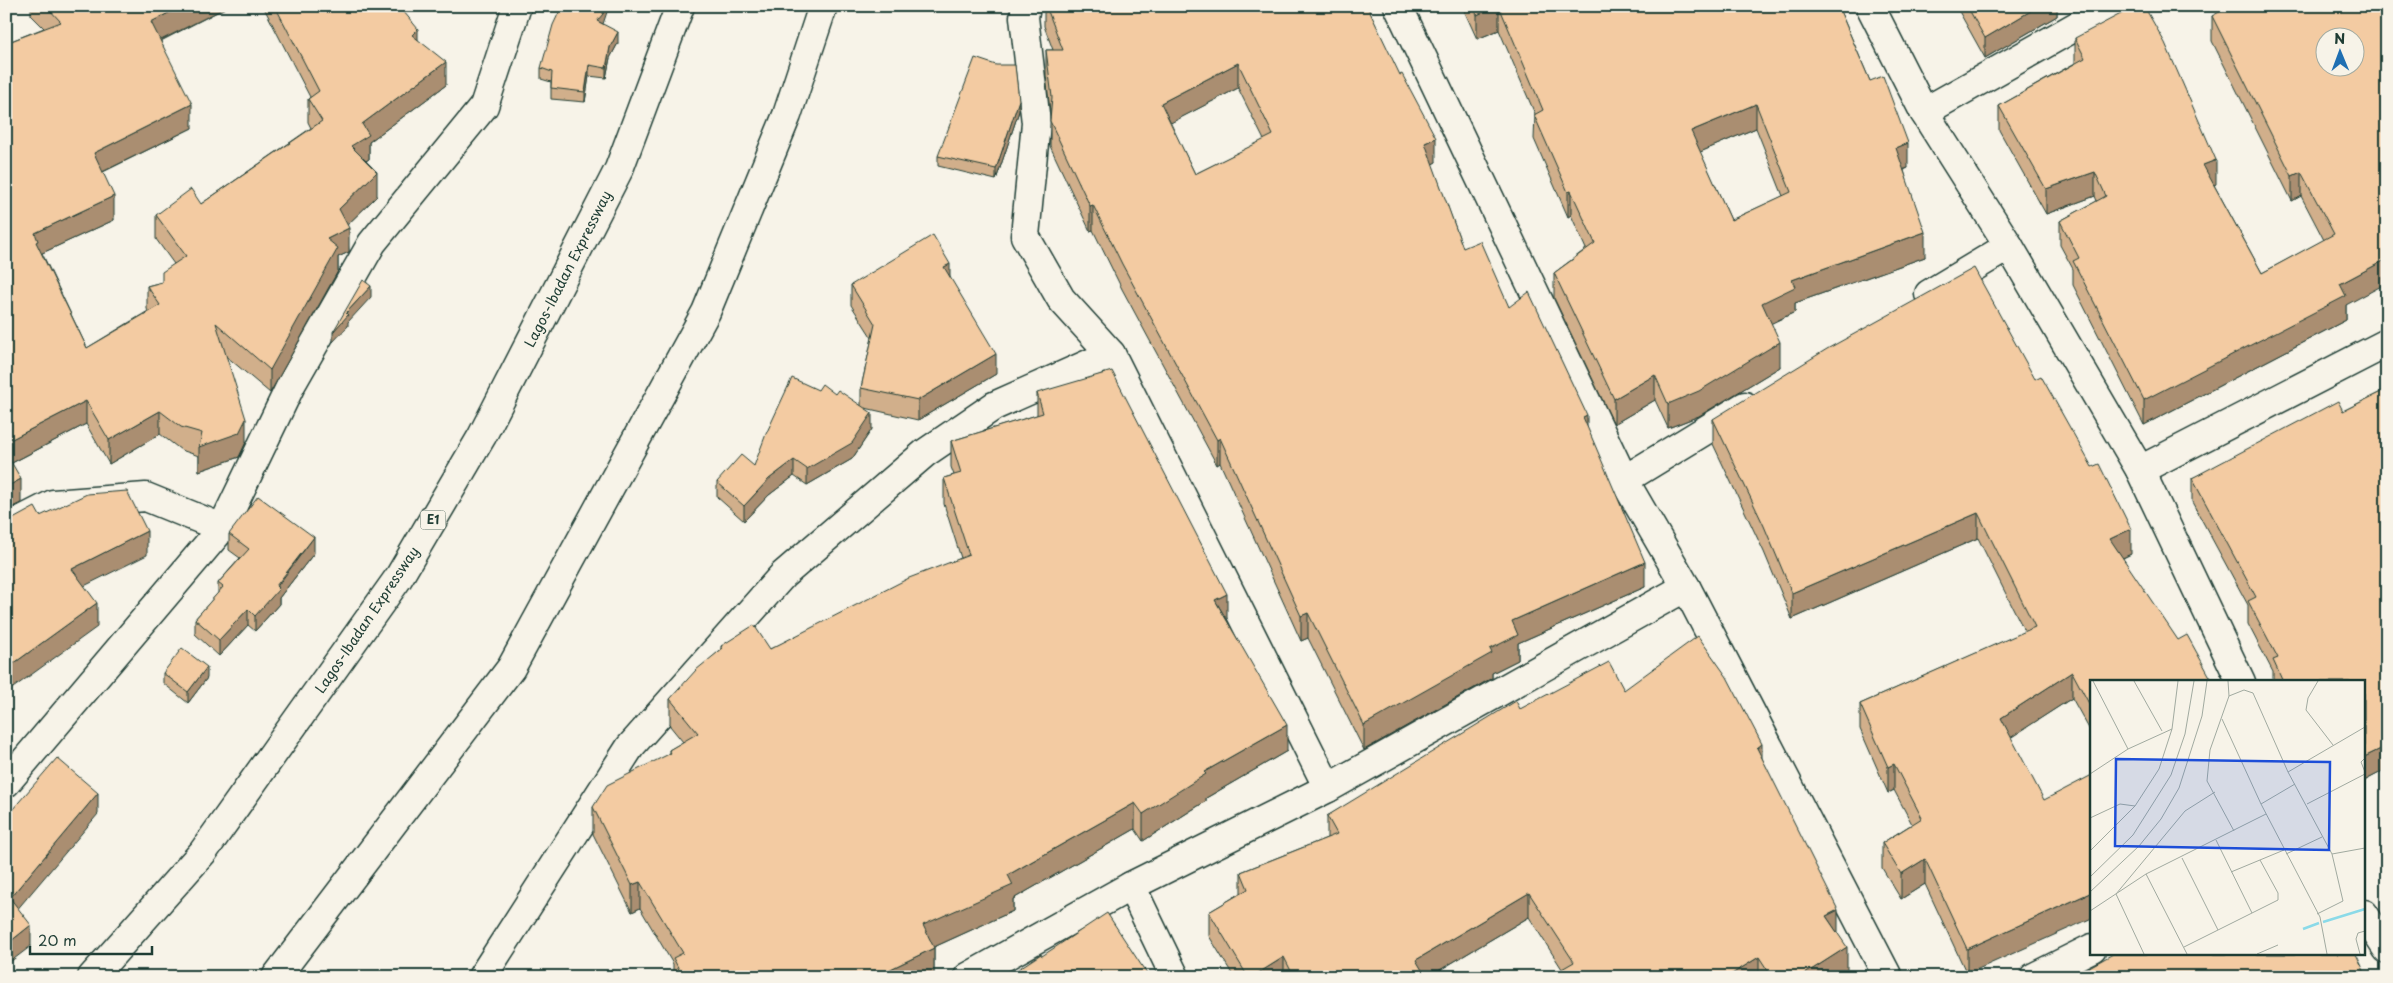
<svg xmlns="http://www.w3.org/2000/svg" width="2393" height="983" font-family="'Playpen Sans',sans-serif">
<rect width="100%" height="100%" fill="#f7f3e8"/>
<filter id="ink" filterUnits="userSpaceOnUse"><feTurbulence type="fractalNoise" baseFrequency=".02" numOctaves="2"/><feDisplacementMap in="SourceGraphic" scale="10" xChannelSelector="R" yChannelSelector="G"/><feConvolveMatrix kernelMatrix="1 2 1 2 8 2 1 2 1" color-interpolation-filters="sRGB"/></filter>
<g filter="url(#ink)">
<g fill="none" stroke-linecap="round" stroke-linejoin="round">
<defs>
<g id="minor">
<polyline points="1026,6 1024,17 1036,123 1025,236 1061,299 1111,354 1328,788"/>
<polyline points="1398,6 1624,480 1686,587 1888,977"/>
<polyline points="1870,6 1924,112 2009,246 2140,470 2241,682"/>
<polyline points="1924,112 2112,6"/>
<polyline points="1929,294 2009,246"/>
<polyline points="2140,470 2387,343"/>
<polyline points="1624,480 1745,406"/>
<polyline points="6,528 53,504 146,497 222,528"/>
<polyline points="6,783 222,528 292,383 372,243 484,106 517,6"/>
<polyline points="1131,886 1175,977"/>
<polyline points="2364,914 2387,949"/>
<polyline points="482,977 630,747 783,575 925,453 994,406 1111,354"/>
<polyline points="968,977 1131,886 1328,788 1686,587"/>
<polyline points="2034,977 2092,948"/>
</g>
<g id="highway">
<polyline points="92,977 203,852 399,577 482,436 619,169 680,6"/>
<polyline points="276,977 511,668 706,312 787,115 823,6"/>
</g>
</defs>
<use href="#minor" stroke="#1f3d34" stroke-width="31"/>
<use href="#highway" stroke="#1f3d34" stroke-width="31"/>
<use href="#minor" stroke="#f7f3e8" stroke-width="28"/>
<use href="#highway" stroke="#f7f3e8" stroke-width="28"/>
</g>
<g fill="#d1af8b" stroke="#1f3d34" fill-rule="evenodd">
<polygon points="31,6 229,6 161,41 192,128 103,172 114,220 42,253 87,348 148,311 147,309 147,286 162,282 174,264 156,239 156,215 201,204 311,128 308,122 308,99 310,97 263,6 399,6 418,40 446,85 369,142 369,159 366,161 377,196 347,225 349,252 338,257 338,271 270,393 226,356 246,442 239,457 199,471 199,456 181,450 160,434 109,464 86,424 12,463 21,503 6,510 6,43 44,28 31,15"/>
<path d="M1044,6h323l69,156 -4,2 31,84 46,59 78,121 58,159 -127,56v17l-26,13v5l-128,72 -56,-112 -7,3 -81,-178 -3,2 -95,-176 -29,-59 -3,1 -40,-85v-35l-4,-36v-25h7l-9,-24zM1238,88l26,52 -69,34 -25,-51z"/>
<path d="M1462,6h376l32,75 38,87 -4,2 21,87 -130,46v9l-24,11 9,44 -81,49 -31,12 -13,-28 -41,24 -60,-126v-25l32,-24 -15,-34 -3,2 -34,-78 1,-25 -36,-84 -22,9zM1756,128l27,68 -52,24 -31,-68z"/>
<polygon points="1956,6 2057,6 2057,16 1985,58"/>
<polygon points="2387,6 2346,305 2346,320 2144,425 2073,285 2073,269 2060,245 2060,221 2097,201 2095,196 2046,214 1999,130 1999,106 2075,63 2075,38 2216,184 2214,185 2262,273 2324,240 2301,196 2292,201 2212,41 2212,16"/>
<polygon points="603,24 618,43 610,58 606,78 589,76 585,102 551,99 551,82 541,79 541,68"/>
<polygon points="1019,111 996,180 938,166 938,156"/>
<polygon points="950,278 996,374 918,420 865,408 872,429 852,459 807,485 794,476 769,495 744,521 717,497 717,482 754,466 818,390 835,394 861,406 861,388 872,338 851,305 851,285"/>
<polygon points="2387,389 2387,769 2364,781 2364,682 2273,682 2273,672 2248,624 2248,605 2192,502 2192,478 2343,411"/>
<polygon points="1037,393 1227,620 1287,751 1206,798 1206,801 1143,841 1135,829 1013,899 1013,911 934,947 934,975 930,977 673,977 673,964 640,908 632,912 593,834 593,807 669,754 669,750 683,742 670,726 670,699 721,649 721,646 770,649 961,558 944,504 944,478 954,475 951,467 951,441 1037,415"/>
<polygon points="1713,419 2131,554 2123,558 2092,682 2092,734 2072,698 2011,737 1967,974 1925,884 1901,899 1882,868 1882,843 1912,824 1894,790 1888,793 1860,729 1860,704 2025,632 1978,538 1792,619 1764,552 1713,444"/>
<polygon points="229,534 314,553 279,598 279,604 255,631 248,625 219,656 195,634 195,619 218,593 218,583 240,558 229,550"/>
<polygon points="163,673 207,678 188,703 163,683"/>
<polygon points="1624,690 1762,758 1838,934 1847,972 1839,977 1548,977 1562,969 1529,917 1428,977 1234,977 1209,936 1209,912 1241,893 1241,872 1327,838 1327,816 1520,709"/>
</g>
<g fill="#aa8e71" stroke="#1f3d34">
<polygon points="182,6 229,6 151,45 151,22"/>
<polygon points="605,6 609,6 603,24 597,21"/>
<polygon points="1496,6 1499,6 1499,30 1477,39 1477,15"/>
<polygon points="2039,6 2057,6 2057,16 1985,58 1985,38"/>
<polygon points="418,29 418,53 412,35"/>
<polygon points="618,32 618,43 610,58 606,78 606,68 610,47"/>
<polygon points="446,62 446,85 369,142 369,159 351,170 351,146 362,124"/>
<polygon points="1238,63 1238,88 1161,128 1161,103"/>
<polygon points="589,65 589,76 585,102 585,92"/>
<polygon points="1019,100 1019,111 996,180 996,169"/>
<polygon points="192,104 192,128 94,176 94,153"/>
<polygon points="1756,104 1756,128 1691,156 1691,131"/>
<polygon points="1436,138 1436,162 1425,168 1425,143"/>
<polygon points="1908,143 1908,168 1896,172 1896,148"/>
<polygon points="2216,160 2216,184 2203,190 2203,165"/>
<polygon points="377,172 377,196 339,233 339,209"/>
<polygon points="2095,172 2095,196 2046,214 2046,189"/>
<polygon points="2301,172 2301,196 2292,201 2292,176"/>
<polygon points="1571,191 1571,215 1568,217 1568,192"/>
<polygon points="114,196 114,220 38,255 35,233"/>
<polygon points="1093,205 1093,230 1090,231 1090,206"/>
<polygon points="349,228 349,252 338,257 338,271 270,393 270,370 327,239"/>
<polygon points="1925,232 1925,257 1795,303 1795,312 1762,328 1762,303 1792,280"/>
<polygon points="2387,259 2387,283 2346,305 2346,320 2144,425 2144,400 2340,284"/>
<polygon points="950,264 950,283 944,267"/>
<polygon points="371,286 371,297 348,322 348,326 333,342 333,332 346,313"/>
<polygon points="1780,342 1780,367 1699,416 1668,428 1668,404"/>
<polygon points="996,354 996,374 918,420 918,400"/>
<polygon points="1655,375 1655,400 1614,424 1614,399"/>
<polygon points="86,401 86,424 6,466 6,442"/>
<polygon points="160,411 160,434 109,464 109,440"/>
<polygon points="872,413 872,429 852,459 807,485 807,469"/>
<polygon points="1587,415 1587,440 1583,417"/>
<polygon points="246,419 246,442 239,457 199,471 199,447"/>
<polygon points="1220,438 1220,463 1217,465 1217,440"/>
<polygon points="794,460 794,476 769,495 744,521 744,506 769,479"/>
<polygon points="21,479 21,503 6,510 6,487"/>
<polygon points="1978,513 1978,538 1792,619 1792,593"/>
<polygon points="2131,529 2131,554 2110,564 2110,539"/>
<polygon points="147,531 147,555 72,592 72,569"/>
<polygon points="314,537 314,553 279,598 279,604 255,631 255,616"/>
<polygon points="1645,562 1645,587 1518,643 1518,660 1492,673 1492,678 1364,750 1364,725 1490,649 1512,621"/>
<polygon points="1227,594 1227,620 1215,600"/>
<polygon points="97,603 97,627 6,693 6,669"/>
<polygon points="248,609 248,625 219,656 219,640"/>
<polygon points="1308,613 1308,638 1301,641 1301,616"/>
<polygon points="207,667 207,678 188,703 188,692"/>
<polygon points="2072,672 2072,698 2001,744 2001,718"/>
<polygon points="1287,725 1287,751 1206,798 1206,801 1143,841 1143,814 1204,772"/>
<polygon points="1762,744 1762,768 1757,748"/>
<polygon points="2387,746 2387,769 2364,781 2364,757"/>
<polygon points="1894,764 1894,790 1888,793 1888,767"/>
<polygon points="98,793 98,814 10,918 10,898"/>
<polygon points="1135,803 1135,829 1013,899 1013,911 923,952 923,925 1008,875"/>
<polygon points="1925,859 1925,884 1901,899 1901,874"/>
<polygon points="640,882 640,908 632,912 632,885"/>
<polygon points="2092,892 2092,918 1967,974 1967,949"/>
<polygon points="1529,893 1529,917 1428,977 1416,977 1416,960"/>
<polygon points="1838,910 1838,934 1826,916"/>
<polygon points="31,925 31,946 6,965 6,945"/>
<polygon points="1847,947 1847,972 1839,977 1800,977"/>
<polygon points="934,948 934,975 930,977 874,977"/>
<polygon points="1284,957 1284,977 1252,977"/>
<polygon points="1759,957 1759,977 1727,977"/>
<polygon points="2232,973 2232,977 2225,977"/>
</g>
<g fill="#f3cba2" stroke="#1f3d34" fill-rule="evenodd">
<polygon points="46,6 182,6 151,22 192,104 94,153 114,196 35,233 38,241 36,242 87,348 160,305 147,286 162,282 162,272 186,256 156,215 191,189 201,204 322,121 308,99 319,91 275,6 399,6 418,29 412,35 446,62 362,124 369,135 351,146 377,172 339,209 349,228 327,239 338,248 270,370 216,323 246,419 239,433 199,447 202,433 181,427 160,411 109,440 86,401 6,442 6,43 61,22"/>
<polygon points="562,6 605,6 603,14 597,21 618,32 610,47 606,68 589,65 585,92 551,88 552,72 541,68 553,25"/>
<path d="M1046,6h321l33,69 2,-1 34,64 -11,5 38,105 17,-7 29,66 20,-15 58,123 -4,2 62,145 -133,59 6,14 -28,14 2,4 -128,72 -56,-112 -7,3 -81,-178 -3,2 -95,-176 -29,-59 -3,1 -40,-85 2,-24 -6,-47h17zM1238,63l35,72 -78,39 -34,-71z"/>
<polygon points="1473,6 1496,6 1477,15"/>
<path d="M1499,6h339l32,75 13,-5 25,67 -12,5 29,84 -133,48 3,7 -33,16 18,39 -81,49 -31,13 -13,-29 -41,24 -60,-126 41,-30 -24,-52 -3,1 -34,-77 9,-5zM1756,104l35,88 -60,28 -40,-89z"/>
<polygon points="1967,6 2039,6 1985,38"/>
<path d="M2136,6h8l21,37 51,117 -13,5 59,108 72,-39 -33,-62 -9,4 -80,-160 18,-10h157v253l-47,25 6,12 -202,104 -71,-139 6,-3 -19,-37 46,-25 -11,-24 -49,17 -47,-83 86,-48 -10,-20zM2326,38h30v30h-30z"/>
<polygon points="975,58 996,65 1015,65 1019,100 996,169 938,156"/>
<polygon points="933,235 950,264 944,267 996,354 918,400 861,388 875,324 851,285"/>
<polygon points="1974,268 2035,379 2041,376 2092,467 2099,464 2131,529 2110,539 2178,640 2187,635 2213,682 2092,682 2092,709 2072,672 2001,718 2044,800 2092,775 2092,892 1967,949 1925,859 1901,874 1882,843 1922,818 1894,764 1888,767 1860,704 2035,627 1978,513 1792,593 1764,526 1713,419 1827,349"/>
<polygon points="363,280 371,286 346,313 348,315 333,332"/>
<polygon points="1112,371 1227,594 1215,600 1287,725 1204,772 1206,774 1143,814 1135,803 1008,875 1013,885 923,925 934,948 874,977 683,977 673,958 683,953 640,882 632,885 593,807 607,785 671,753 669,750 698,733 670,699 696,670 723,648 721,646 754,625 770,649 909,578 969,555 944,478 961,473 951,441 1043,413 1037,393"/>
<polygon points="792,378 818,390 822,384 835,394 838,390 872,413 852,443 807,469 794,460 769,479 744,506 717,482 741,455 754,466 766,434"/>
<polygon points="2387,389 2387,746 2364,757 2364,682 2283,682 2273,660 2278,658 2248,601 2256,597 2192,478 2338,401 2343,411"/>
<polygon points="6,453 21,479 6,487"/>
<polygon points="127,491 147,531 72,569 97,603 6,669 6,520 13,519 35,507 40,516 87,494"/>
<polygon points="258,496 314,537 276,586 279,589 255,616 248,609 219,640 195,619 223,587 218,583 249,549 229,534"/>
<polygon points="1698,636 1727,677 1762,744 1757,748 1838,910 1826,916 1847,947 1800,977 1772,977 1759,957 1727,977 1548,977 1574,962 1529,893 1416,960 1426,977 1294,977 1284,957 1252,977 1248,977 1209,912 1248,889 1241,872 1337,834 1327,816 1516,701 1520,709 1609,662 1624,690"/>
<polygon points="182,648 207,667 188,692 163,673"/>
<polygon points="57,758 98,793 10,898 31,925 6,945 6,817"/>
<polygon points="1107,913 1149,977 1006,977 1041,954 1042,956"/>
<polygon points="2113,954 2356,954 2367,977 2234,977 2232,973 2225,977 2071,977"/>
</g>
</g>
<g text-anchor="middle" stroke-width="4" stroke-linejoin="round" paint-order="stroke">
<rect fill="#f7f3e8" stroke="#60746a" stroke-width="1" x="420.5" y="510.5" width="25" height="19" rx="4"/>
<g font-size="12" font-weight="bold" fill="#1f3d34">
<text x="433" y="524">E1</text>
</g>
<g font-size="14" fill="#1f3d34" stroke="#f7f3e8">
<text transform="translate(568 269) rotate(-63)" y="5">Lagos-Ibadan Expressway</text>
<text transform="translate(367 620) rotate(-56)" y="5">Lagos-Ibadan Expressway</text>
</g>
</g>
<g transform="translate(2090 680)">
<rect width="275" height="275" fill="#f7f3e8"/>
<path fill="none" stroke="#8bdae8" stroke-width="2.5" d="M233,242l42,-13M213,249l16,-6"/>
<path fill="none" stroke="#a1aaa0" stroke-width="1" d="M3,1l35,68M44,1l28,50M138,1l1,15 -19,54 -3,31 27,50M228,1l-10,17 -2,12 27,35M139,16l15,-6 9,3 35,79 44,82 11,47 -26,13M132,39l39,85 59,113 7,37M275,78l-4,4 4,10M198,92l77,-45M0,94l38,-25 44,-20M171,124l34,-20M217,124l58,-30M0,138l30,-14 15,2M126,160l36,73M0,171l45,-45 24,-37 13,-40 6,-48M196,174l36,-17M242,174l33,-6M92,178l36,72M141,192l53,-22M56,194l41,80M0,197l43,-42 38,-60 14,-41 9,-53M0,212l49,-46 22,-27 18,-31 23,-72 5,-35M0,231l56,-37 120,-60M94,267l94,-47v-7l-18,-33M54,274l-28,-60 69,-83 30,-19M167,274l21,-9M270,274l-4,-15 2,-6 7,-2"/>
<path fill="#1d4ed8" fill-opacity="0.15" stroke="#1d4ed8" stroke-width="2.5" d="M26,79l214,3 -1,88 -214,-4z"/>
<rect width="275" height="275" fill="none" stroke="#1f3d34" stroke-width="2.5"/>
</g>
<rect width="2393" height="983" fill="none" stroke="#f7f3e8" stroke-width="25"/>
<rect x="12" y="12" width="2368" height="958" fill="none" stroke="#1f3d34" stroke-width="2" filter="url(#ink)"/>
<g transform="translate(2340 52) rotate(359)"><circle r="24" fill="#f7f3e8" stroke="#a1aaa0"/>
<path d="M0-4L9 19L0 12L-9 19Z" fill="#1f6fb2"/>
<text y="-8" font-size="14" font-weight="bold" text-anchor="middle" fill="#1f3d34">N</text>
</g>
<path d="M30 946v8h122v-8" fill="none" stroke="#1f3d34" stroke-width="2.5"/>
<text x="38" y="946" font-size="15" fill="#1f3d34" stroke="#f7f3e8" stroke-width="4" paint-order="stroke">20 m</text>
</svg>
